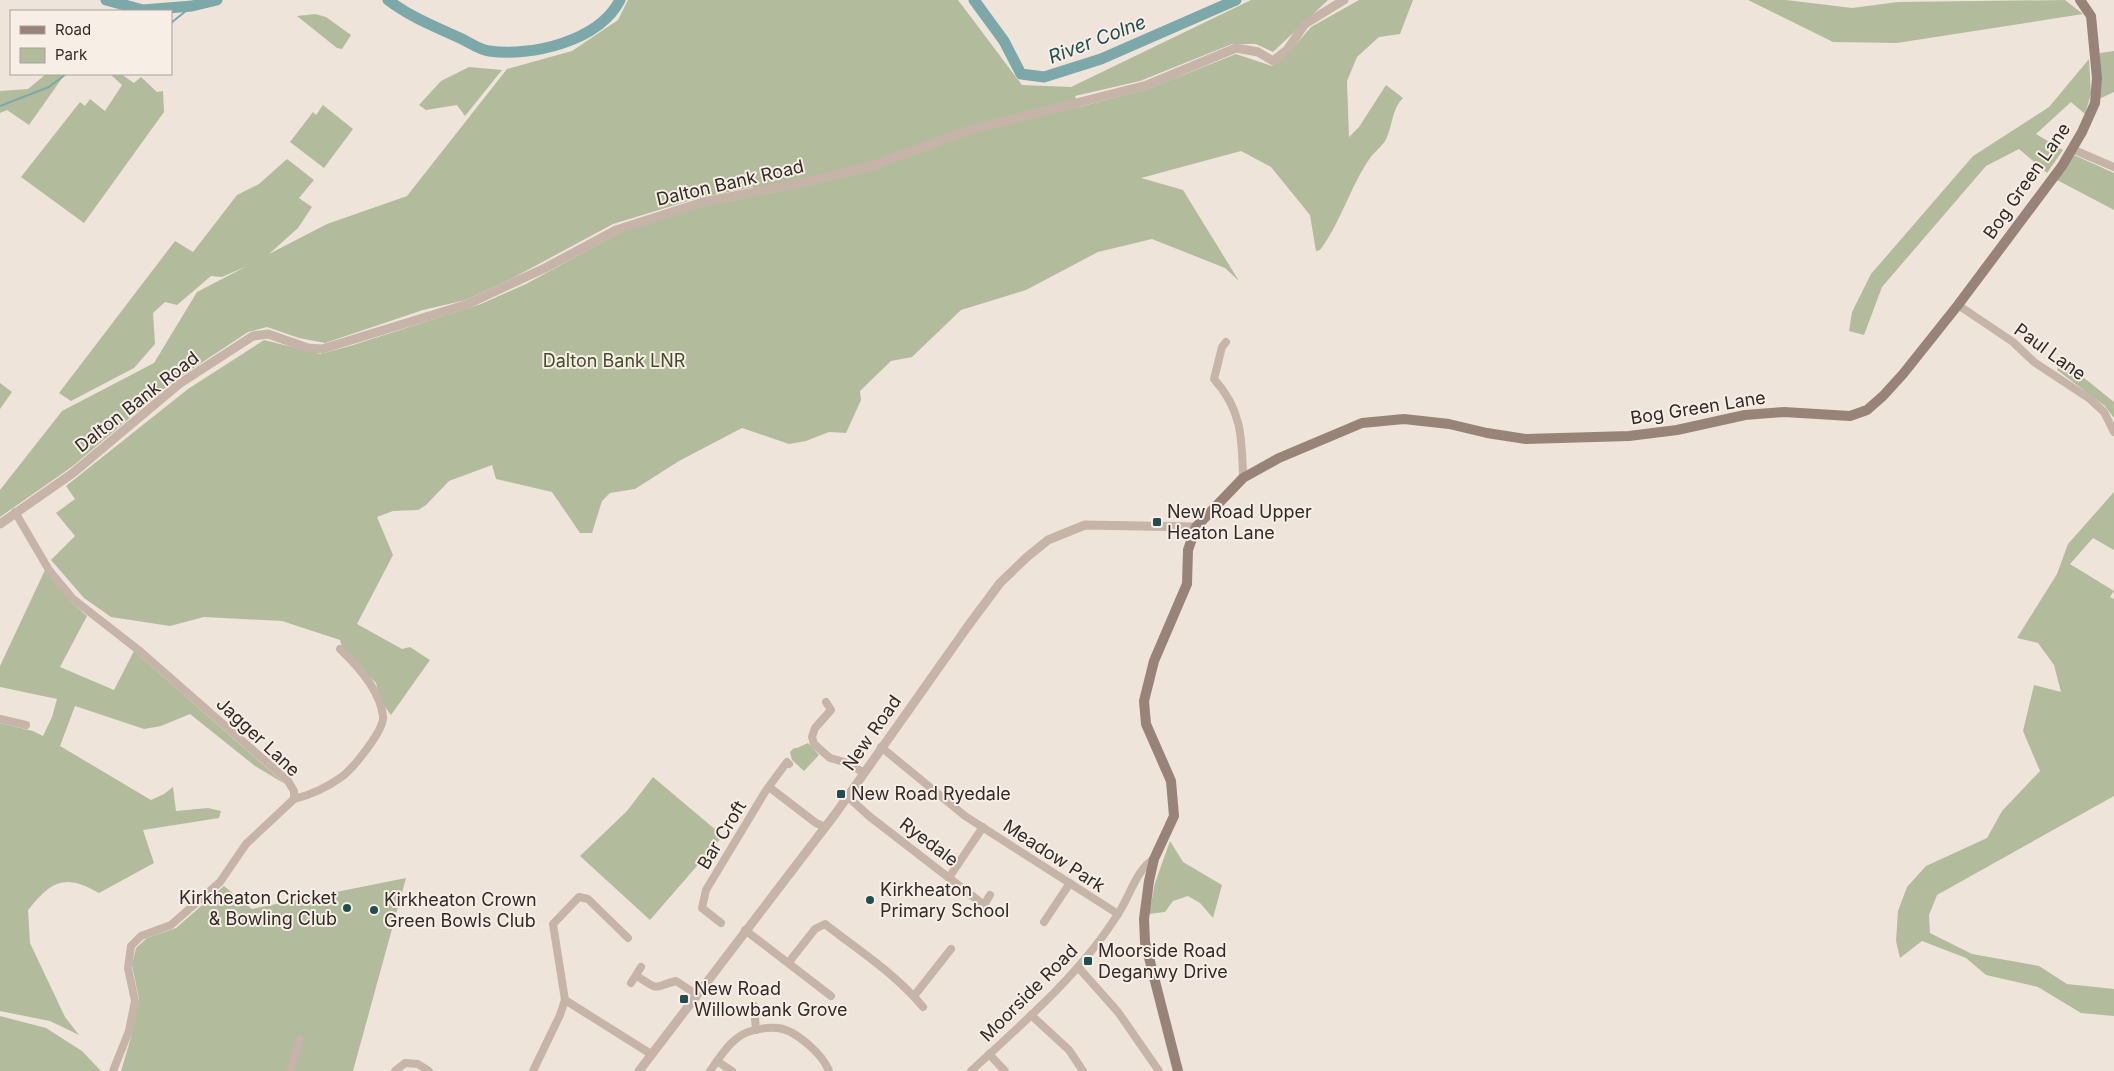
<svg xmlns="http://www.w3.org/2000/svg" width="2114" height="1071" font-family="Inter,sans-serif">
<rect width="100%" height="100%" fill="#efe4da"/>
<g fill="#b2bc9c">
<path d="M628,0h330l64,85 49,2 180,-87h77l-55,52 -17,-8h-24l-92,37 -65,15 4,11 69,-18 88,-35 36,12 13,-9 26,-30 48,-27h54l-13,34 -21,3 -22,20 -10,24 2,56 10,-10 27,-42 17,13c-11,11 -10,25 -16,39 -3,8 -12,14 -17,21 -20,29 -29,64 -50,92l-4,1 -6,-36 -39,-48 -30,-16 -100,27 42,12 56,91 -14,-13 -73,-29 -54,13 -72,38 -65,20 -49,47 -21,4 -31,30 1,9 -15,33 -17,-1 -23,9 -17,3 -47,-16 -63,33 -44,28 -25,4 -8,8 -10,32h-12l-28,-41 -56,-13 -4,-14 -43,16 -23,24 -8,5 -25,1 -16,6 16,38 -36,69 45,25 8,-2 20,13 -39,55 -11,-15 -4,-17 -33,-33 -3,-10 -58,-19 -78,-4 -34,9 -59,-9 -27,-19 -33,-38 24,-24 -19,-23 19,-14 -9,-13 122,-97 76,-49 56,14 30,-8 131,-42 45,-20 93,-51 53,-21 78,-15 3,-10 -55,11 -85,26 -102,55 -45,21 -43,10 -98,33 -26,-5 -32,-11 -19,5 -77,51 -98,83 -73,51v-27l62,-79 92,-48 43,-71 50,-26 -25,11 -11,-1 -34,29 -12,-3 -12,11 2,31 -21,24 -63,33 -12,-8 116,-152 18,11 44,-57 22,-11 28,-25 27,21 -15,18 13,9 -14,21 -29,26 58,-30 80,-28 100,-127 65,-18 46,-31z"/>
<polygon points="1748,0 1786,0 1852,8 1898,2 2065,0 2083,14 1897,43 1833,42"/>
<polygon points="315,14 326,17 351,35 342,49 337,48 297,16"/>
<polygon points="2114,51 2114,92 2099,99 2100,53"/>
<polygon points="2089,59 2091,94 2085,114 2071,102 2036,134 2063,150 2047,173 2019,149 1986,166 1882,287 1864,335 1849,331 1852,312 1871,274 1973,156 2049,107"/>
<polygon points="469,67 502,70 465,116 457,105 426,110 419,105 441,81"/>
<polygon points="46,74 65,74 29,125 7,110 0,113 0,91 28,89"/>
<polygon points="110,74 121,74 134,83 141,77 157,92 163,91 164,112 84,223 21,177 80,102 85,106 90,99 105,111 122,85"/>
<polygon points="323,105 353,129 324,168 290,142 313,112 316,115"/>
<polygon points="2074,155 2114,173 2114,210 2057,180"/>
<polygon points="2063,361 2114,402 2114,418 2105,406 2057,370"/>
<polygon points="0,383 12,392 0,409"/>
<polygon points="2114,492 2114,550 2093,538 2070,564 2114,591 2110,597 2114,599 2114,796 1937,895 1929,915 1930,933 1972,954 2039,966 2067,984 2114,989 2114,1016 2081,1013 2038,987 1986,975 1966,958 1922,941 1900,958 1896,941 1898,911 1907,887 1926,866 1987,838 2002,811 2040,771 2023,731 2034,685 2061,692 2054,665 2038,643 2017,638 2057,574 2068,544"/>
<path d="M45,570l26,32 16,14 -27,51 54,23 20,-39 151,133 -30,-18 -65,-52 -29,12 -17,3 -69,-23 -15,40 91,54 13,-6 9,-7 3,24 32,-3 13,3 -2,7 -76,12 11,33 -55,30c-34,-20 -48,-12 -71,17l2,33 35,74 14,18 -29,-14 -50,-10v-288l33,8 10,5 9,-19 5,-18 -57,-12v-21z"/>
<polygon points="808,743 819,755 804,771 792,760 790,752 794,748 797,748"/>
<polygon points="653,777 723,836 650,920 580,856 627,811"/>
<polygon points="1170,841 1183,862 1222,885 1213,918 1200,903 1188,896 1173,901 1165,912 1149,914 1155,883"/>
<polygon points="406,878 353,1071 121,1071 132,1034 139,999 132,965 136,948 147,938 176,928 224,886 252,909"/>
<polygon points="0,1016 46,1028 82,1051 101,1071 0,1071"/>
</g>
<g fill="none" stroke-linecap="round" stroke-linejoin="round">
<g stroke="#7ca8a9" stroke-width="2">
<polyline points="171,23 192,6"/>
<polyline points="0,106 49,87 66,74"/>
</g>
<g stroke="#7ca8a9" stroke-width="11">
<polyline points="106,0 143,10 192,6 217,0"/>
<path d="M388,0c22,17 48,27 74,39 8,4 18,11 27,12 43,6 110,-10 131,-51"/>
<polyline points="974,0 1004,41 1021,74 1044,77 1101,59 1236,0"/>
</g>
<g stroke="#c5b4a7" stroke-width="8">
<polyline points="2072,149 2114,167"/>
<polyline points="1958,305 2013,342 2034,362 2090,399 2104,412 2114,432"/>
<path d="M1226,342l-4,5 -8,32c28,31 28,59 29,99"/>
<polyline points="15,512 49,570 73,599 141,652 288,781 294,791 294,799 246,844 220,882 171,925 141,936 131,946 128,968 135,1001 129,1031 113,1071"/>
<polyline points="826,702 831,710 815,728 812,737 814,744 830,758 848,763 864,773"/>
<polyline points="0,719 26,725"/>
<polyline points="881,747 965,816 1118,914"/>
<polyline points="769,787 816,823 825,827"/>
<polyline points="847,796 869,816 984,905 990,895"/>
<path d="M294,799c16,-4 32,-11 46,-21 11,-7 45,-48 43,-62 -3,-26 -25,-50 -43,-67"/>
<polyline points="950,876 983,827"/>
<polyline points="1044,922 1070,883"/>
<polyline points="721,923 702,908 706,890 765,792 787,762 789,764"/>
<polyline points="745,930 831,996"/>
<path d="M789,962l26,-33 10,-5c33,26 71,50 98,83"/>
<polyline points="1078,967 1118,1012 1159,1071"/>
<path d="M637,976c24,16 15,11 39,5l20,13"/>
<polyline points="631,983 641,967"/>
<polyline points="914,996 951,949"/>
<polyline points="565,1000 651,1054"/>
<polyline points="754,1006 756,1030"/>
<polyline points="1031,1015 1069,1050 1083,1071"/>
<polyline points="989,1054 1005,1071"/>
<polyline points="717,1061 732,1071"/>
<polyline points="290,1071 300,1039"/>
<polyline points="395,1071 405,1063 418,1064 429,1071"/>
<polyline points="533,1071 560,1015 565,1000 553,924 579,897 588,899 628,938"/>
<path d="M710,1071c11,-15 22,-35 41,-40 7,-2 19,-4 27,-3 18,2 45,27 51,43"/>
<path d="M971,1071c54,-50 112,-99 150,-162 9,-15 17,-41 33,-50"/>
</g>
<g stroke="#c5b4a7" stroke-width="9">
<polyline points="0,524 73,473 179,384 253,336 268,334 308,348 322,349 468,304 545,268 616,230 703,202 796,184 872,166 967,131 1147,85 1236,48 1258,52 1273,61 1287,50 1305,24 1344,0"/>
<polyline points="639,1071 836,813 968,626 1000,583 1027,557 1048,540 1085,525 1196,527"/>
</g>
<polyline stroke="#988379" stroke-width="10" points="1178,1071 1145,942 1144,919 1149,881 1154,859 1174,816 1171,781 1146,724 1144,701 1154,661 1187,584 1188,550 1196,527 1243,478 1279,458 1362,423 1404,419 1449,424 1487,433 1526,439 1629,436 1677,430 1745,415 1784,412 1850,416 1867,410 1883,396 1903,374 1958,305 2062,166 2082,132 2095,103 2097,78 2091,16 2080,0"/>
</g>
<g fill="#214e50" stroke="#f7eee6" stroke-width="2">
<rect x="1152" y="517" width="10" height="10" rx="2.5"/>
<rect x="836" y="789" width="10" height="10" rx="2.5"/>
<circle cx="870" cy="900" r="5"/>
<circle cx="347" cy="908" r="5"/>
<circle cx="374" cy="910" r="5"/>
<rect x="1083" y="956" width="10" height="10" rx="2.5"/>
<rect x="679" y="994" width="10" height="10" rx="2.5"/>
</g>
<g text-anchor="middle" stroke-width="4" stroke-linejoin="round" paint-order="stroke">
<g font-size="18" fill="#332a27" stroke="#f7eee6">
<text transform="translate(2027 181) rotate(-55)" y="6">Bog Green Lane</text>
<text transform="translate(730 183) rotate(-13)" y="6">Dalton Bank Road</text>
<text transform="translate(2050 352) rotate(36)" y="6">Paul Lane</text>
<text transform="translate(137 402) rotate(-38)" y="6">Dalton Bank Road</text>
<text transform="translate(1698 408) rotate(-9)" y="6">Bog Green Lane</text>
<text transform="translate(872 733) rotate(-55)" y="6">New Road</text>
<text transform="translate(258 737) rotate(43)" y="6">Jagger Lane</text>
<text transform="translate(722 835) rotate(-59)" y="6">Bar Croft</text>
<text transform="translate(929 842) rotate(37)" y="6">Ryedale</text>
<text transform="translate(1054 856) rotate(33)" y="6">Meadow Park</text>
<text transform="translate(1029 993) rotate(-45)" y="6">Moorside Road</text>
</g>
<g font-size="18" fill="#434e2d" stroke="#f7eee6">
<text x="614" y="367">Dalton Bank LNR</text>
</g>
<g font-size="18" fill="#332a27" stroke="#f7eee6" text-anchor="start">
<text x="1167" y="518">New Road Upper<tspan x="1167" dy="21">Heaton Lane</tspan></text>
<text x="851" y="800">New Road Ryedale</text>
<text x="880" y="896">Kirkheaton<tspan x="880" dy="21">Primary School</tspan></text>
<text x="337" y="904" text-anchor="end">Kirkheaton Cricket<tspan x="337" dy="21">&amp; Bowling Club</tspan></text>
<text x="384" y="906">Kirkheaton Crown<tspan x="384" dy="21">Green Bowls Club</tspan></text>
<text x="1098" y="957">Moorside Road<tspan x="1098" dy="21">Deganwy Drive</tspan></text>
<text x="694" y="995">New Road<tspan x="694" dy="21">Willowbank Grove</tspan></text>
</g>
<g font-size="19" font-style="italic" fill="#214e50" stroke="#f7eee6">
<text transform="translate(1097 39) rotate(-21)" y="7">River Colne</text>
</g>
</g>
<rect x="10" y="10" width="162" height="65" fill="#f7eee6" stroke="#a9a09a"/>
<rect x="20" y="26" width="25" height="8" fill="#988379" stroke="#a9a09a"/>
<text x="55" y="35" font-size="15" fill="#332a27">Road</text>
<rect x="20" y="48" width="25" height="15" fill="#b2bc9c" stroke="#a9a09a"/>
<text x="55" y="60" font-size="15" fill="#332a27">Park</text>
</svg>
